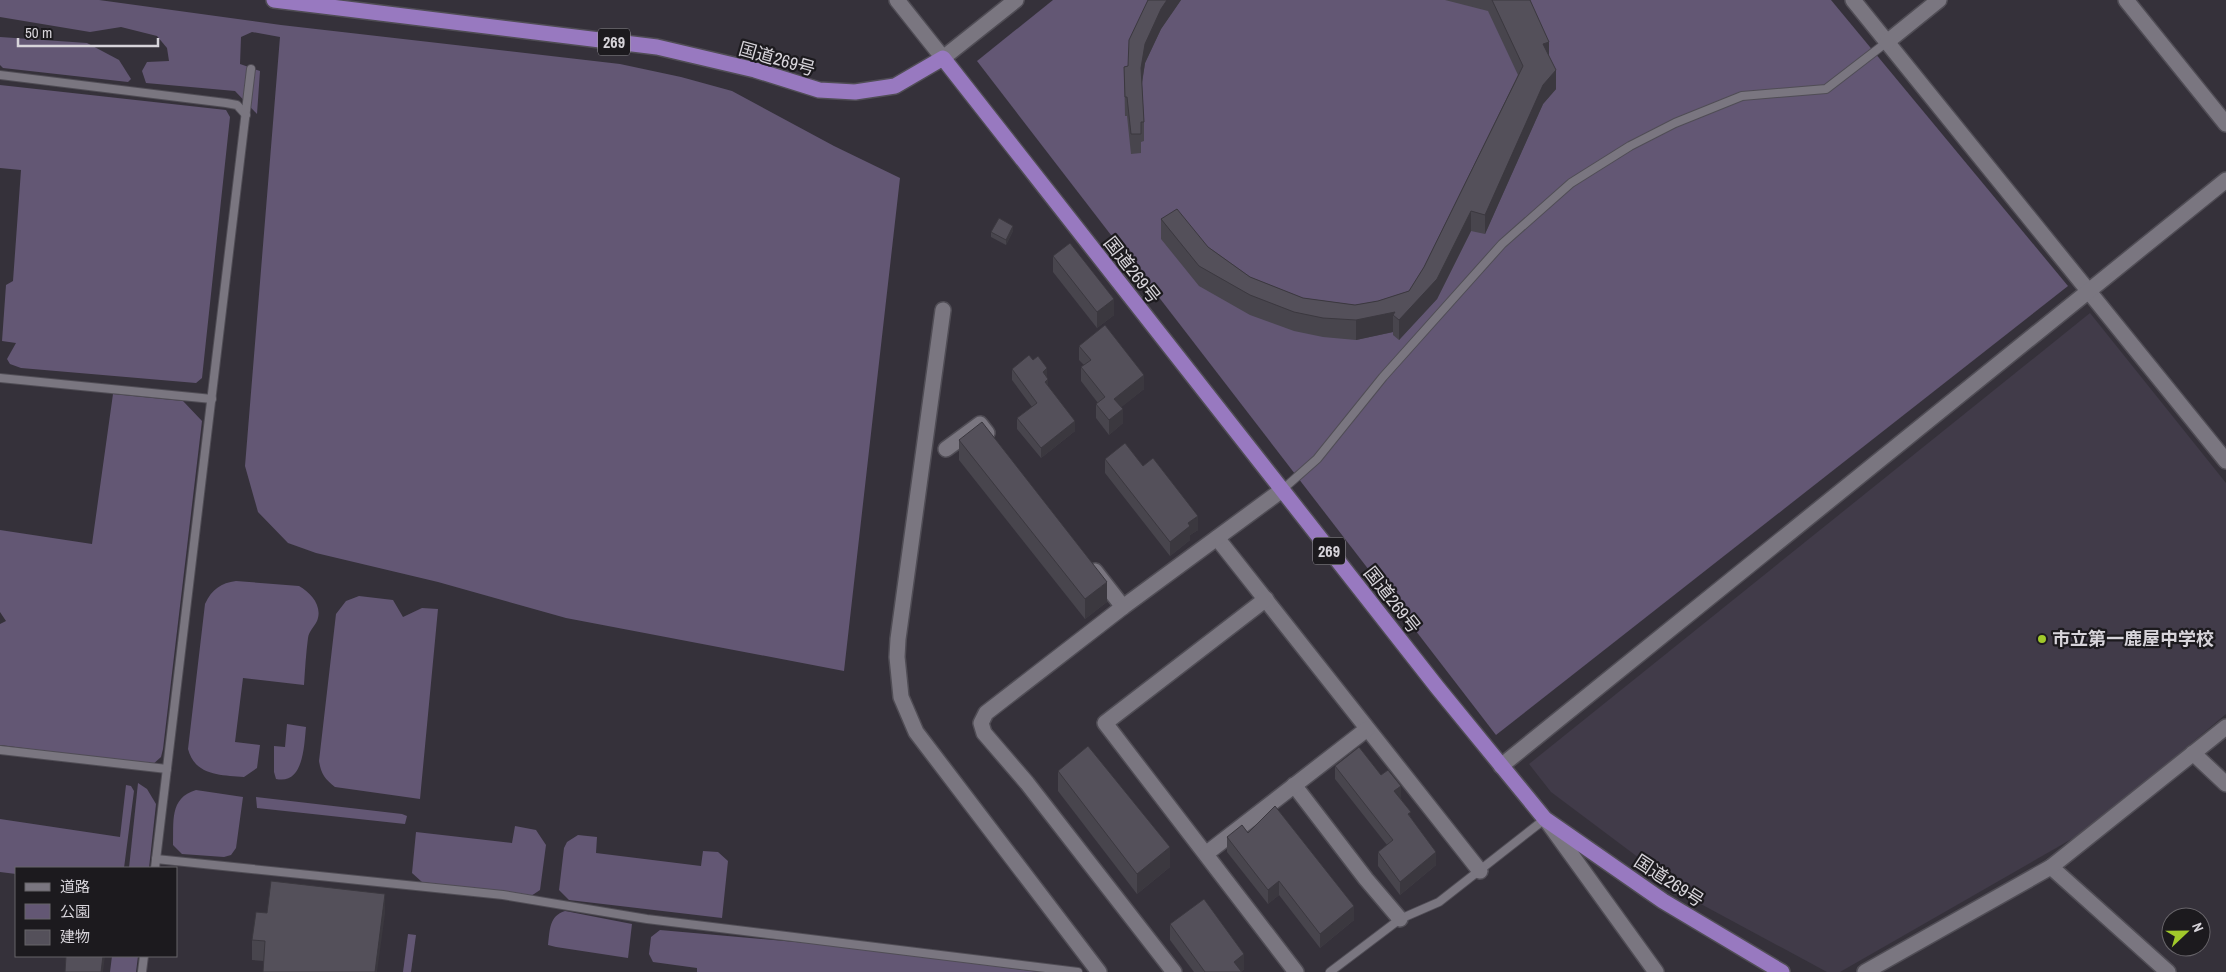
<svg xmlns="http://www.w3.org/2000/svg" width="2226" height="972" font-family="'Archivo Narrow','Noto Sans JP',sans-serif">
<rect width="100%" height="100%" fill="#35313a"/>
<polygon fill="#413b49" points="2090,313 2226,483 2226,714 2091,828 1840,972 1827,972 1699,903 1551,792 1529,764"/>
<g fill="#635774">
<polygon points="0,0 99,0 281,25 620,64 681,77 732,91 834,146 900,178 844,671 566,618 438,582 316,553 288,543 258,512 245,466 280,37 252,32 241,37 240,64 260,71 257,114 235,91 146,83 142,71 147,62 169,61 167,48 157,36 121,27 90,32 0,17"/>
<polygon points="1053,0 1831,0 2068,286 1496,735 977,61"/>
<polygon points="0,37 87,43 119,60 131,79 128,82 3,68 0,65"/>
<polygon points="0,85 226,110 230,117 202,378 196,383 21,368 10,364 7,359 16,343 2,341 6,285 13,281 21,170 0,168"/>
<polygon points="113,394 183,401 202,421 163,749 161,757 152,765 0,745 0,624 6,621 0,612 0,530 92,544"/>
<path d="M236,581l63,5c12,7 24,20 18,35 -3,6 -8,10 -9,17 -2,15 -3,31 -4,47l-61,-7 -8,64 25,3 -3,23 -13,9c-23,-2 -49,-1 -56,-28l17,-145c7,-15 16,-21 31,-23z"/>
<path d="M359,596l34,4 10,17 19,-9 16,1 -18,190 -85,-12c-10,-8 -14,-13 -16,-26l17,-147 10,-13z"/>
<path d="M287,724l19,3c-2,18 -2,58 -30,52l-2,-7v-26l11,1z"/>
<polygon points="138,783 147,789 156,804 149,868 129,868"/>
<polygon points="126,785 131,786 134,791 124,868 16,868 16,874 0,872 0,819 120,837"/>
<path d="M196,790l47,7 -7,51 -5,7 -7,2 -42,-3 -9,-9c1,-23 -4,-47 23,-55z"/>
<polygon points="256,797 402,814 407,816 405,824 257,808"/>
<polygon points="515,826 536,830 546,845 540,890 531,896 422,882 412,873 416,832 512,843"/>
<polygon points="578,835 597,837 596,853 701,866 703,851 718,852 728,861 722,918 569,900 559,890 564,848 567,842"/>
<path d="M565,911l67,13 -4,34 -72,-11 -8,-2c2,-15 1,-29 17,-34z"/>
<polygon points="660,930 841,946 1039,972 697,972 697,968 653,962 649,954 651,937"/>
<polygon points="408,934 416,935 411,972 403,972"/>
<polygon points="112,956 138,956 136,972 110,972"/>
</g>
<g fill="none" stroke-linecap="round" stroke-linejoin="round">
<defs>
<g id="lane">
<polyline points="0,75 226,103 237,105 246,115"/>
<polyline points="0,378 212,399"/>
<polyline points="1282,490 1317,459 1383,377 1502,244 1571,183 1630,146 1675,123 1742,96 1826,89 1887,42"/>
<polyline points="0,750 167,769"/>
<polyline points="156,859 503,895 647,919 1078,972"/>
<polyline points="155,868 251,69"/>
<polyline points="142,972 144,956"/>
<polyline points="1330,972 1400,919 1439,902 1545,819"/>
</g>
<g id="street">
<polyline points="1853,0 2226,461"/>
<polyline points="2126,0 2226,124"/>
<polyline points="1887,42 1939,0"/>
<polyline points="943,310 898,639 897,657 901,697 916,732 1099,972"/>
<polyline points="946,449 980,424 987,433"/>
<polyline points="1217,538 1480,871"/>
<polyline points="1095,571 1123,607"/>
<polyline points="1266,599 1105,723 1296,972"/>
<polyline points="2193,753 2226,784"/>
<polyline points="1501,766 2226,180"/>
<polyline points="1294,785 1366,879 1400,919"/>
<polyline points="1207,853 1367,729"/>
<polyline points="2051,867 2168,972"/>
<polyline points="1174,972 1027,783 984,733 981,723 986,713 1123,607 1282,490"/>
<polyline points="1865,972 2051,867 2226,727"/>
</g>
<g id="secondary">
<polyline points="897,0 943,58 1016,0"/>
<polyline points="1547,821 1656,972"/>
</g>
<polyline id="highway" points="274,0 657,47 755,70 819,90 855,92 895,86 943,58 1437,687 1545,819 1663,901 1782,972"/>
</defs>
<use href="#lane" stroke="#504d55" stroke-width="10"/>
<use href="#street" stroke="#504d55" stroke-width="18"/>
<use href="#secondary" stroke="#504d55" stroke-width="18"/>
<use href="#highway" stroke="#504d55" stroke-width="18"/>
<use href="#lane" stroke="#7a7680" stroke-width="8"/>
<use href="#street" stroke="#7a7680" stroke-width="15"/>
<use href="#secondary" stroke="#7a7680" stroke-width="15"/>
<use href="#highway" stroke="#9879c0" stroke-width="15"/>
</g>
<g fill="#48454d">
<polygon points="1148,0 1181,0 1161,29 1145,63 1142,84 1144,122 1144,141 1141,142 1141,153 1131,154 1127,116 1125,116 1124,67 1128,66"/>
<polygon points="1445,0 1530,0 1549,57 1556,89 1543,104 1485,234 1471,231 1437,299 1399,340 1393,335 1393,332 1356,340 1323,337 1294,331 1250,315 1199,286 1161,239 1161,219 1208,247 1250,277 1303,298 1355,305 1378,301 1409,291 1424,267 1518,75 1488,11"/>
<polygon points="1013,231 1006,245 991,237 991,232"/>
<polygon points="1053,256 1114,315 1097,328 1053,272"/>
<polygon points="1079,346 1144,389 1121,407 1123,423 1109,435 1096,418 1096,404 1098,403 1081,381 1081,367 1084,365 1079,360"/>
<polygon points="1012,369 1047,378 1048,386 1075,431 1041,458 1017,429 1017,418 1032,407 1012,380"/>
<polygon points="959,440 1107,602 1085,619 959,460"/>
<polygon points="1105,459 1143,466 1198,530 1190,535 1190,540 1170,556 1105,473"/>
<polygon points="1335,766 1401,799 1436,865 1400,895 1378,866 1378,852 1387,845 1335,779"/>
<polygon points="1058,771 1170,867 1137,894 1058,791"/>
<polygon points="1248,833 1354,920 1320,948 1279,895 1268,904 1227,852 1227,837"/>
<polygon points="267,913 385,914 264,961 252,960 252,940"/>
<polygon points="1170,924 1244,969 1241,972 1194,972 1170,940"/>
</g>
<g fill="#3b383f">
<polygon points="1167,0 1181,0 1161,29 1145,63 1141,88 1141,68 1145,44 1161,9"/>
<polygon points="1549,42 1549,61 1543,44"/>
<polygon points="1556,70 1556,89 1543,104 1485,234 1485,215 1543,85"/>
<polygon points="1471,211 1471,231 1437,299 1399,340 1399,320"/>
<polygon points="1013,226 1013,231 1006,245 1006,240"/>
<polygon points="1114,299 1114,315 1097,328 1097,312"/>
<polygon points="1395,312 1393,315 1393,332 1356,340 1356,320"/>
<polygon points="1047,368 1047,378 1043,372"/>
<polygon points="1144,375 1144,389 1114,413 1114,399"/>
<polygon points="1048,379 1048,389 1045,382"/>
<polygon points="1123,409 1123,423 1109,435 1109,420"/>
<polygon points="1075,421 1075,431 1041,458 1041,448"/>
<polygon points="1198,516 1198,530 1190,535 1190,540 1170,556 1170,542 1188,523"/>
<polygon points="1107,582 1107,602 1085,619 1085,599"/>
<polygon points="1401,786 1401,799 1394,791"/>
<polygon points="1170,847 1170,867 1137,894 1137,874"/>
<polygon points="1436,852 1436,865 1400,895 1400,882"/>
<polygon points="1279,881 1279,895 1268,904 1268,890"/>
<polygon points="385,894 385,914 377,972 375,972"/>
<polygon points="1354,906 1354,920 1320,948 1320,934"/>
<polygon points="1244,954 1244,969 1241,972 1234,972 1234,962"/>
<polygon points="103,956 105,956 103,972 101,972"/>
</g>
<g fill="#54505a" stroke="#3b383f">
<polygon points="1148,0 1167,0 1161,9 1145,44 1141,68 1144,122 1141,122 1141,134 1131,134 1127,97 1125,97 1124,67 1128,66 1129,40"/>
<polygon points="1492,0 1530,0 1549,42 1543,44 1556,70 1543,85 1485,215 1471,211 1437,279 1399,320 1393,315 1395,312 1356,320 1323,318 1294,312 1250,295 1199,266 1161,219 1177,209 1208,247 1250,277 1303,298 1355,305 1378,301 1409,291 1424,267 1523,66"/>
<polygon points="999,218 1013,226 1006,240 991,232"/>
<polygon points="1070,243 1114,299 1097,312 1053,256"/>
<polygon points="1105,325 1144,375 1114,399 1123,409 1109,420 1096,404 1105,397 1081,367 1091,360 1079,346"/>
<polygon points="1029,355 1033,360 1038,356 1047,368 1043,372 1048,379 1045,382 1075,421 1041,448 1017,418 1037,403 1012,369"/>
<polygon points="982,422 1107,582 1085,599 959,440"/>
<polygon points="1125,443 1143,466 1153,458 1198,516 1188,523 1190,526 1170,542 1105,459"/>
<polygon points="1088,746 1170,847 1137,874 1058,771"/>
<polygon points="1359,747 1381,775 1388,770 1401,786 1394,791 1411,812 1408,814 1436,852 1400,882 1378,852 1393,840 1335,766"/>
<polygon points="1275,806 1354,906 1320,934 1279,881 1268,890 1227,837 1242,825 1248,833"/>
<polygon points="271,881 385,894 375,972 263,972 265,941 252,940 256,912 267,913"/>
<polygon points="1204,899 1244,954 1234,962 1241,971 1241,972 1205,972 1170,924"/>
<polygon points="66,956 103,956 101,972 65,972"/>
</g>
<circle fill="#a1c92b" stroke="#1c1a1e" stroke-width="2" cx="2042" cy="639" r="5"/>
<g text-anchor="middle" stroke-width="4.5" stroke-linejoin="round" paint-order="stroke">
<g fill="#1c1a1e" stroke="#9f9ca2" stroke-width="1">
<rect x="598" y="28.5" width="32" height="27" rx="4"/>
<rect x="1313" y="537.5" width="32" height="27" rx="4"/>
</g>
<g font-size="16" font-weight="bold" fill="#d7d4da">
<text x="614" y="48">269</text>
<text x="1329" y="557">269</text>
</g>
<g font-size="18" fill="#d7d4da" stroke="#1c1a1e">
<text transform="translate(777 59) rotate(16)" y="6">国道269号</text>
<text transform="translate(1132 270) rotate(52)" y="6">国道269号</text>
<text transform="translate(1392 600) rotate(52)" y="6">国道269号</text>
<text transform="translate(1669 881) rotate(33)" y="6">国道269号</text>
</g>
<g font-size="18" font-weight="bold" fill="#d7d4da" stroke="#1c1a1e" text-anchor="start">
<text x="2052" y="645">市立第一鹿屋中学校</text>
</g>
</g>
<rect x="15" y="867" width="162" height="90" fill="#1c1a1e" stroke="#676469"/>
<rect x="25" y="883" width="25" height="8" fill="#7a7680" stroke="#676469"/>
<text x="60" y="892" font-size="15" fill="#d7d4da">道路</text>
<rect x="25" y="904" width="25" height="15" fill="#635774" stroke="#676469"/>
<text x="60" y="917" font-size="15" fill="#d7d4da">公園</text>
<rect x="25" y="930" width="25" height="15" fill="#54505a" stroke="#676469"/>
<text x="60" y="942" font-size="15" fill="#d7d4da">建物</text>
<g transform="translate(2186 932) rotate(68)"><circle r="24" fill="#1c1a1e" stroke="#676469"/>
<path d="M0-4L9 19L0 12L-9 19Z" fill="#a1c92b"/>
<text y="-8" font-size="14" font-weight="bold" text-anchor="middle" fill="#d7d4da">N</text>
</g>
<path d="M18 38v8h140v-8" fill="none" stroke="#d7d4da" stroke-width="2.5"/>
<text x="25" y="38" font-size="15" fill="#d7d4da" stroke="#1c1a1e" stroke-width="4" paint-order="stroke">50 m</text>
</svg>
